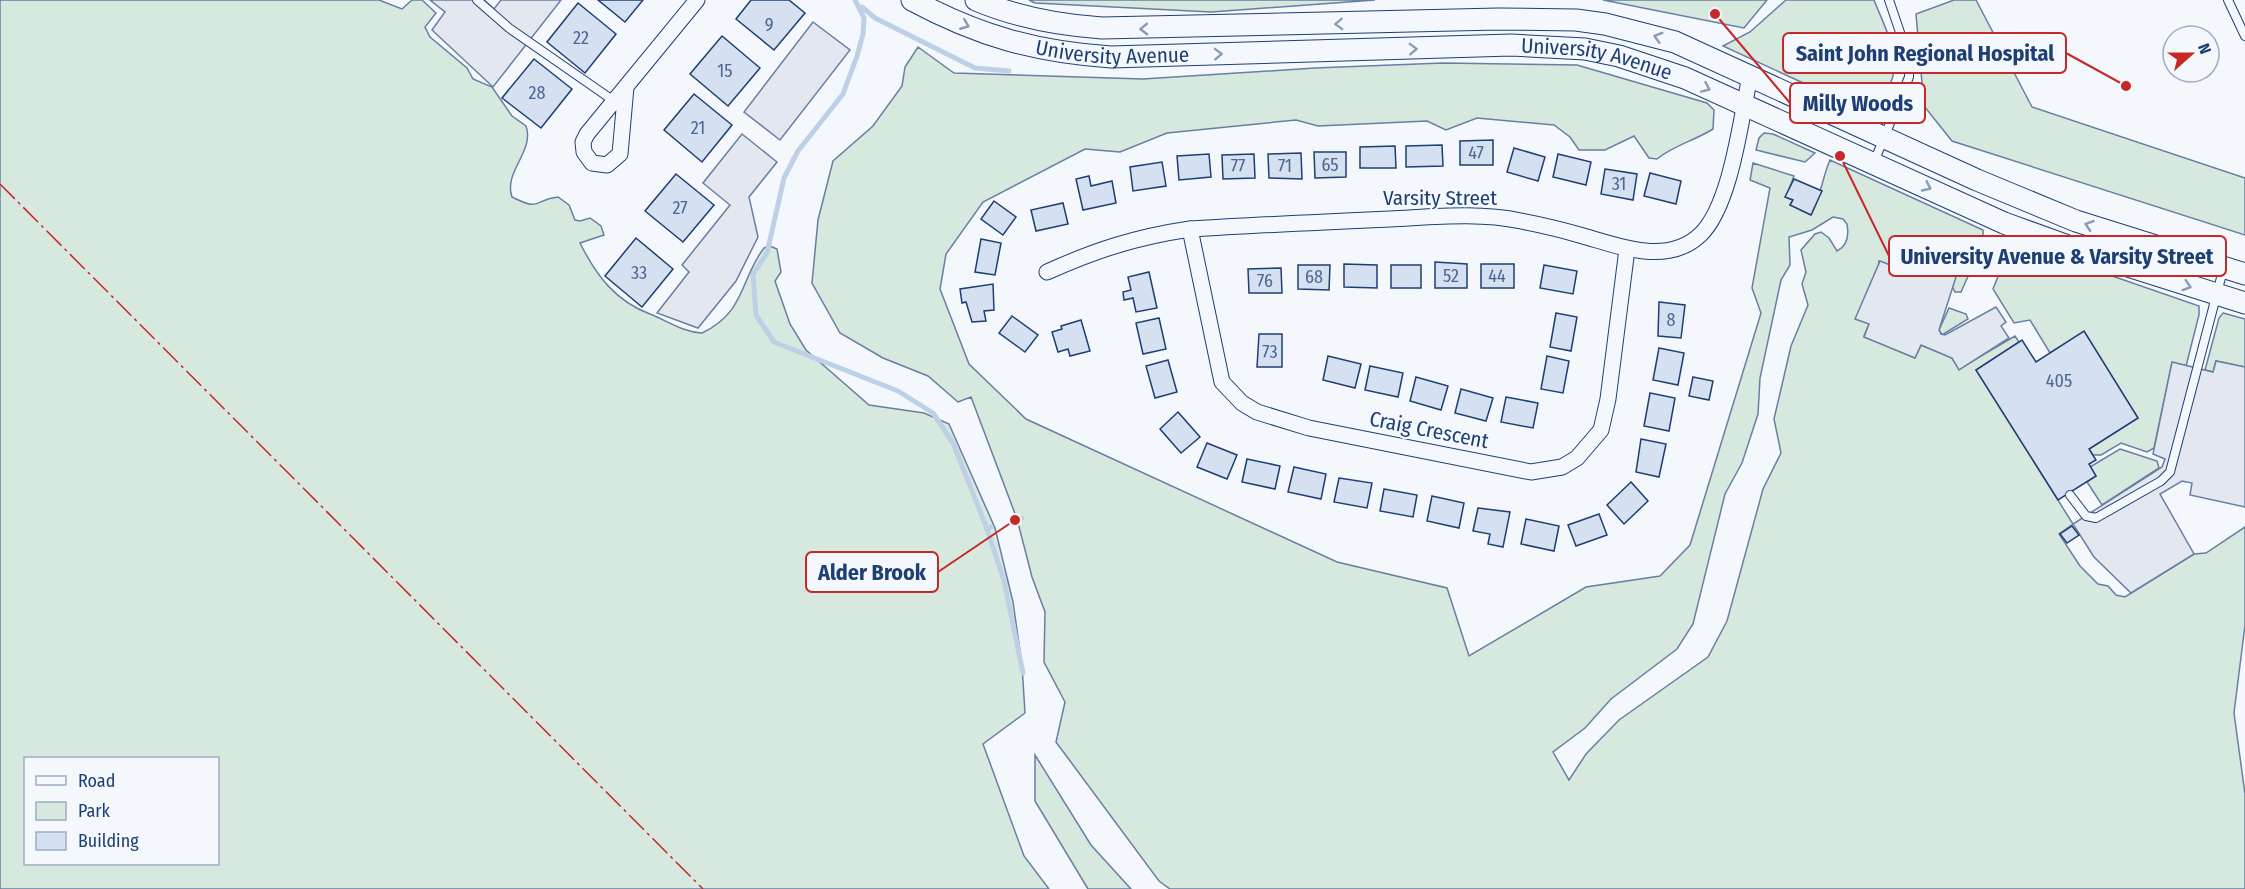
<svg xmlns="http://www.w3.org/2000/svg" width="2245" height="889" font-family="'Fira Sans Condensed',sans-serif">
<rect width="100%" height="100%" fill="#f4f7fb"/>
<g fill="#d7e8df" stroke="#687fa3" stroke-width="1.5" fill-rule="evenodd">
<path d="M0,0h379l23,9 10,-9h10l14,13 -11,14 5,10 37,31 6,11 19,8 20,29 14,10c9,25 -23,46 -14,71 30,15 20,3 46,0l11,8 6,15 5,1 10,-3 11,8 3,9 -24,8c16,32 35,58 70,71 18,7 32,18 52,19 44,-21 38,-54 62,-85l6,-2 7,3 4,23 -6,9 15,43 16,26 63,55 55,8 25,11 46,104 18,74 9,63 3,48 -42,31 41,112 25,33h-1049zM218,758v106h-192v-106z"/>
<polygon points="1029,0 1375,0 1211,12 1035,3"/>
<polygon points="1603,0 1767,0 1744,28"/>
<path d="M1786,0h88c11,29 36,69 7,95 -8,7 -19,11 -30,10l-128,-59 27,-14z"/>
<polygon points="1954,0 1976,0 2032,107 2245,178 2245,235 1952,141 1924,106 1916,14"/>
<path d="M918,47l36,26 189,6 172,-11 128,-5 134,2 130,38 7,7 -1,19c-19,12 -39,16 -56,30l-8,-1 -15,-22 -29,14h-26l-9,-13 -16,-12 -77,-7 -31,12 -19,-9 -109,5 -22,-6 -129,13 -47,19 -35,-3 -102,53 -37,52 -6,35 29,75 57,55 311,143 110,26 22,68 117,-69 74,-11 30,-31 71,-232 -9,-25 18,-100 -20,-8 3,-17 41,13 -8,21 7,3 -3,5 21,10c10,-18 11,-37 19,-55l153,70v13l-22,49h-6l-3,-6 3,-8 -62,-11 -14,-6 -10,63 -5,12 51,22 6,-13 31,13 7,11 56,-33 4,6 -43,28 97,154 -14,10 21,32 18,18 10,2 8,9 9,2 69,-43 12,-1 39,-26v98l-11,88 11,81v95h-1075l-11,-8 -103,-139 9,-40 -21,-40 1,-50 -13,-35 -15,-58 -46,-122 -13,5 -30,-26 -45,-18 -43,-25 -28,-50 6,-63 15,-59 40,-35 29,-40 3,-19zM1833,217l10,2 4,5c2,11 0,22 -10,27l-8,-13 -8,-6 -6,2 -14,16 5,22 -4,12 6,21 -17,41 -17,73 7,34 -18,36 -36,132 -19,36 -89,63 -33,34 -17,26 -16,-28 32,-24 26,-29 66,-50 16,-25 32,-130 17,-31 16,-49 2,-36 21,-98 9,-15 -1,-28 23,-7z"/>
<polygon points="1764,133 1773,134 1815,153 1805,162 1756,150 1759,138"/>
<polygon points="2017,243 2199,306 2199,315 2186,366 2172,363 2154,448 2147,452 2121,443 2101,455 2093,455 2089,449 2138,418 2084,332 2050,353 2030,320 2014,323 1993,289 2010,247"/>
<polygon points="1949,308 1966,314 1968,319 1942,335 1939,330"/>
<polygon points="2223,313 2245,319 2245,367 2216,361 2213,372 2205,370 2219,318"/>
<polygon points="2120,449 2157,461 2159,468 2102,505 2087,482 2096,476 2090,467"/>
<polygon points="1035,755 1091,845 1131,889 1088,889 1035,801"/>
</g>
<g fill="#e3e8f0" stroke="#687fa3" stroke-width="1.5">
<polygon points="430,0 484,0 494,9 501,0 561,0 493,87 432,30 445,12"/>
<polygon points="813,22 850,50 780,140 744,112"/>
<polygon points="742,134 777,162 749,197 758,237 736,281 698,328 657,313 689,272 682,265 730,205 703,183"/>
<polygon points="1899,253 1956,277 1939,330 1941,334 1945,335 1996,307 2006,322 2001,326 2009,338 1959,370 1952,358 1921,345 1915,358 1864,337 1869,324 1855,319 1880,261 1893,266"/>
<polygon points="2216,361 2245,367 2245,507 2190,495 2192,483 2182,481 2160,494 2194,554 2131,593 2094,557 2073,524 2162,467 2165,459 2153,454 2172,362 2213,372"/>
</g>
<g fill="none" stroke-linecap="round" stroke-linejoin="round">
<g stroke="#bed0e5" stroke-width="5">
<polyline points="855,0 864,18 863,34 857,56 843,94 798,151 784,178 767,253 753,274 756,315 774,342 898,391 933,413 953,443 987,529 991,527"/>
<polyline points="862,7 875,18 975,68 1009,71"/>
<polyline points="1015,520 1022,518"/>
<polyline points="987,529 1004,581 1023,673"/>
</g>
</g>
<g fill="#d5e0f0" stroke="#1d3f73" stroke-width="1.5">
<polygon points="598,0 643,0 625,22"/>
<polygon points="751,0 789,0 805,13 774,50 736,19"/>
<polygon points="578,3 616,34 585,73 547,42"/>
<polygon points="722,36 760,68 728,106 690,74"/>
<polygon points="534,59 572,89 541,128 502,98"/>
<polygon points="694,94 732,125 702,162 664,130"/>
<polygon points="1493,140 1493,165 1460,165 1460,141"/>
<polygon points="1442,145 1443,166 1406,167 1406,146"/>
<polygon points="1395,146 1396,168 1360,168 1360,147"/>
<polygon points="1514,148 1545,157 1538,181 1507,172"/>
<polygon points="1314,152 1346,152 1346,177 1315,178"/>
<polygon points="1301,153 1302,179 1269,178 1268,154"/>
<polygon points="1209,154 1211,177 1179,180 1177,156"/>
<polygon points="1254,154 1255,178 1223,179 1222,155"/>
<polygon points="1558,154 1591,162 1586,185 1553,177"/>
<polygon points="1162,162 1166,186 1133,191 1130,167"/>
<polygon points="1605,169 1637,174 1633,200 1601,194"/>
<polygon points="1650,173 1681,181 1676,204 1644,196"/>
<polygon points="676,174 714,205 683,242 645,211"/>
<polygon points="1089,176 1091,186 1112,181 1116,203 1083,210 1076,179"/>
<polygon points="1794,179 1822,191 1811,215 1790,205 1793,200 1785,197"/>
<polygon points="994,201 1016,217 1003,235 981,219"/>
<polygon points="1063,203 1068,224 1036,231 1031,210"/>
<polygon points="636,238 673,269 642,307 605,276"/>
<polygon points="981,239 1001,243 995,275 975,272"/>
<polygon points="1435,262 1467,264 1467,288 1435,288"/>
<polygon points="1344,264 1377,265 1377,288 1344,287"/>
<rect x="1481" y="264" width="33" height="24"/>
<polygon points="1298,265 1330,265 1329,290 1298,289"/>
<rect x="1391" y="265" width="30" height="23"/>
<polygon points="1544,265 1577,271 1573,294 1540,288"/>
<polygon points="1281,268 1282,293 1249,293 1248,269"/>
<polygon points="1149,272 1157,308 1136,312 1133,298 1124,300 1123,292 1131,290 1128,277"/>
<polygon points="993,284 994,310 984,311 986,321 972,322 966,302 962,303 960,289"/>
<polygon points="1659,302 1685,305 1681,338 1658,336"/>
<polygon points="1556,313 1577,317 1571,351 1550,347"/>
<polygon points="1012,316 1038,335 1025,352 999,333"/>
<polygon points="1159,318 1166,349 1143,354 1136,323"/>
<polygon points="1081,320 1090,351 1070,356 1068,349 1058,352 1052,332 1062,329 1061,326"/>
<polygon points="2084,331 2138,418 2089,449 2096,460 2089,464 2096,476 2058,500 1976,370 2022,340 2036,362"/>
<polygon points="1259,334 1282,334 1282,367 1257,367"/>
<polygon points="1659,348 1684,353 1678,385 1653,380"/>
<polygon points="1328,356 1361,364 1355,388 1323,380"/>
<polygon points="1547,356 1569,361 1563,393 1541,389"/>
<polygon points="1168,360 1177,392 1155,398 1146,366"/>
<polygon points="1370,366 1403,373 1398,397 1365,390"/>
<polygon points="1416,377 1448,386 1441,410 1410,401"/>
<polygon points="1693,377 1713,381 1709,400 1689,396"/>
<polygon points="1461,389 1493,398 1486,421 1455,413"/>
<polygon points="1650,393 1675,398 1669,431 1644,426"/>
<polygon points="1506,397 1538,403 1533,428 1501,422"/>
<polygon points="1178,412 1200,437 1181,453 1160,429"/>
<polygon points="1641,439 1666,444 1659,477 1636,472"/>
<polygon points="1207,443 1237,455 1227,479 1197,467"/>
<polygon points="1247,459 1280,466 1275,489 1242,482"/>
<polygon points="1294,467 1326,474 1321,499 1288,492"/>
<polygon points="1339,478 1372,483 1367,508 1334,502"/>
<polygon points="1631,482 1648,501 1624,524 1607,505"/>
<polygon points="1384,489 1417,495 1413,517 1380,511"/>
<polygon points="1432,496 1464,503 1459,528 1427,521"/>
<polygon points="1478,508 1510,512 1503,547 1488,544 1490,534 1473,531"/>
<polygon points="1599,514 1607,535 1576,546 1568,525"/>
<polygon points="1526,519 1559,526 1554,551 1521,544"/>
<polygon points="2072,526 2079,535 2067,543 2060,534"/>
</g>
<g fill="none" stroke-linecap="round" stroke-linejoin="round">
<defs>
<g id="service">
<polyline points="477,0 509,28 614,101"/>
<polyline points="2228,0 2245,36"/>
<polyline points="1874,162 1909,77 1909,59 1889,0"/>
<polyline points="2070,495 2086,516 2096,518 2161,481 2170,472 2223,270"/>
</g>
<g id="minor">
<polyline points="626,87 620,154 607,165 592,163 584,152 583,142 587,134 697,0"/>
<polyline points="1190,229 1222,382 1242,403 1257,412 1309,428 1531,472 1562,467 1577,458 1601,430 1608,399 1627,249"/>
<path d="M1047,272c49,-22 89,-35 143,-43 66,-4 133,-7 200,-10 43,-2 88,-7 131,2 21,4 42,9 62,15 36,10 84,30 117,-1 31,-29 41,-117 50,-159"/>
</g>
<g id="secondary">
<path id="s1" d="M912,0c67,36 124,52 199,57l400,-12 74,4 34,7 66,22 319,145 86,31 155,49"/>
<path d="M976,0c40,17 82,25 126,28l396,-9 78,1 29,4 70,18 302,138 99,41 169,53"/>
</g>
</defs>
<use href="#service" stroke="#1d3f73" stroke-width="10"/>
<use href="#minor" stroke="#1d3f73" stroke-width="17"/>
<use href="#secondary" stroke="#1d3f73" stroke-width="23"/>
<use href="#service" stroke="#f4f7fb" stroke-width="8"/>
<use href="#minor" stroke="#f4f7fb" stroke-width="15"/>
<use href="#secondary" stroke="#f4f7fb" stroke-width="21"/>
<polyline stroke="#c62828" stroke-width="1.5" stroke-dasharray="21 4.5 3 4.5" stroke-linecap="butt" points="0,184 703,889"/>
</g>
<defs><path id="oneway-chevron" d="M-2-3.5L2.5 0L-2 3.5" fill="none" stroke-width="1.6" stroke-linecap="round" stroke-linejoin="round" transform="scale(1.5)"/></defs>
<g stroke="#889bb7">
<use href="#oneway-chevron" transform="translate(1339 24) rotate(178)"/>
<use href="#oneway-chevron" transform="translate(965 25) rotate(22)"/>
<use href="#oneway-chevron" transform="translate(1144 29) rotate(179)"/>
<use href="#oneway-chevron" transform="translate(1658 37) rotate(-164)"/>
<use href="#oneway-chevron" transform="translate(1413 49) rotate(-2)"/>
<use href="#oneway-chevron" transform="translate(1218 54) rotate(-2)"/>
<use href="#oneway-chevron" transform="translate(1706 88) rotate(24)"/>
<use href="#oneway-chevron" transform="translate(1927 187) rotate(25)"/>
<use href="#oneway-chevron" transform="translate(2089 225) rotate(-161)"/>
<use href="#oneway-chevron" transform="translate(2187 286) rotate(17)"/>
</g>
<g text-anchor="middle" stroke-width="4.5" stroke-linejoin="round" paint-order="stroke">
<g font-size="18" fill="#4b6792">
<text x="769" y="31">9</text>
<text x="581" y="44">22</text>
<text x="725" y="77">15</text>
<text x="537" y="99">28</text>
<text x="698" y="134">21</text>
<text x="1476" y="159">47</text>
<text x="1330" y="171">65</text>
<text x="1238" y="172">77</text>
<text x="1285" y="172">71</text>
<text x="1619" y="190">31</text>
<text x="680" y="214">27</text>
<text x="639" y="279">33</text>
<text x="1451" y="282">52</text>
<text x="1497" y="282">44</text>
<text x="1314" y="283">68</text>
<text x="1265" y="287">76</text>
<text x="1671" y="326">8</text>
<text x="1270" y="358">73</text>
<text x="2059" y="387">405</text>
</g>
<g font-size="21" fill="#1d3f73" stroke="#f4f7fb">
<text dy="7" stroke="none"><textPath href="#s1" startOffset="210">University Avenue</textPath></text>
<text dy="7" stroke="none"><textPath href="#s1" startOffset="696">University Avenue</textPath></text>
<text x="1440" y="205">Varsity Street</text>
<text transform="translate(1429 430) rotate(11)" y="7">Craig Crescent</text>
</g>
</g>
<path fill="none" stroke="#c62828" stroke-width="2" d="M2126 86L2066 53M1715 14L1790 103M1840 156L1889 256M1015 520L938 572"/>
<g fill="#c62828" stroke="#f4f7fb" stroke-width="2">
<circle cx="2126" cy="86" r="6"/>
<circle cx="1715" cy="14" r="6"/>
<circle cx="1840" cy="156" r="6"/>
<circle cx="1015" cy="520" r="6"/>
</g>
<g fill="#f4f7fb" stroke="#c62828" stroke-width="2">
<rect x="1783" y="33" width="283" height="40" rx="6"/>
<rect x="1790" y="83" width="135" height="40" rx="6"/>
<rect x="1889" y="236" width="337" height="40" rx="6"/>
<rect x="806" y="552" width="132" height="40" rx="6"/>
</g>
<g font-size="22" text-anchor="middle" font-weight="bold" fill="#1d3f73">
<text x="1925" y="61">Saint John Regional Hospital</text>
<text x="1858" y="111">Milly Woods</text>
<text x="2057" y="264">University Avenue &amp; Varsity Street</text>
<text x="872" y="580">Alder Brook</text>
</g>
<rect x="24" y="757" width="195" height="108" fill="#f4f7fb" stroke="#9eadc5" stroke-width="1.5"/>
<rect x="36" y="776" width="30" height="9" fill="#f4f7fb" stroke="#9eadc5" stroke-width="1.5"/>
<text x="78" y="787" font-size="18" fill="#1d3f73">Road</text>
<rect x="36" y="802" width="30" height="18" fill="#d7e8df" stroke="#9eadc5" stroke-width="1.5"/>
<text x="78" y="817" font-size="18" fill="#1d3f73">Park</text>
<rect x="36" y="832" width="30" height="18" fill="#d5e0f0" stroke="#9eadc5" stroke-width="1.5"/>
<text x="78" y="847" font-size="18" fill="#1d3f73">Building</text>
<g transform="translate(2191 54) rotate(69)"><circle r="28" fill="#f4f7fb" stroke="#9eadc5" stroke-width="1.5"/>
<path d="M0-4.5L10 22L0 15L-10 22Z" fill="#c62828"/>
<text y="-9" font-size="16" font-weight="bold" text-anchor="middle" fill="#1d3f73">N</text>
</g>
</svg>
